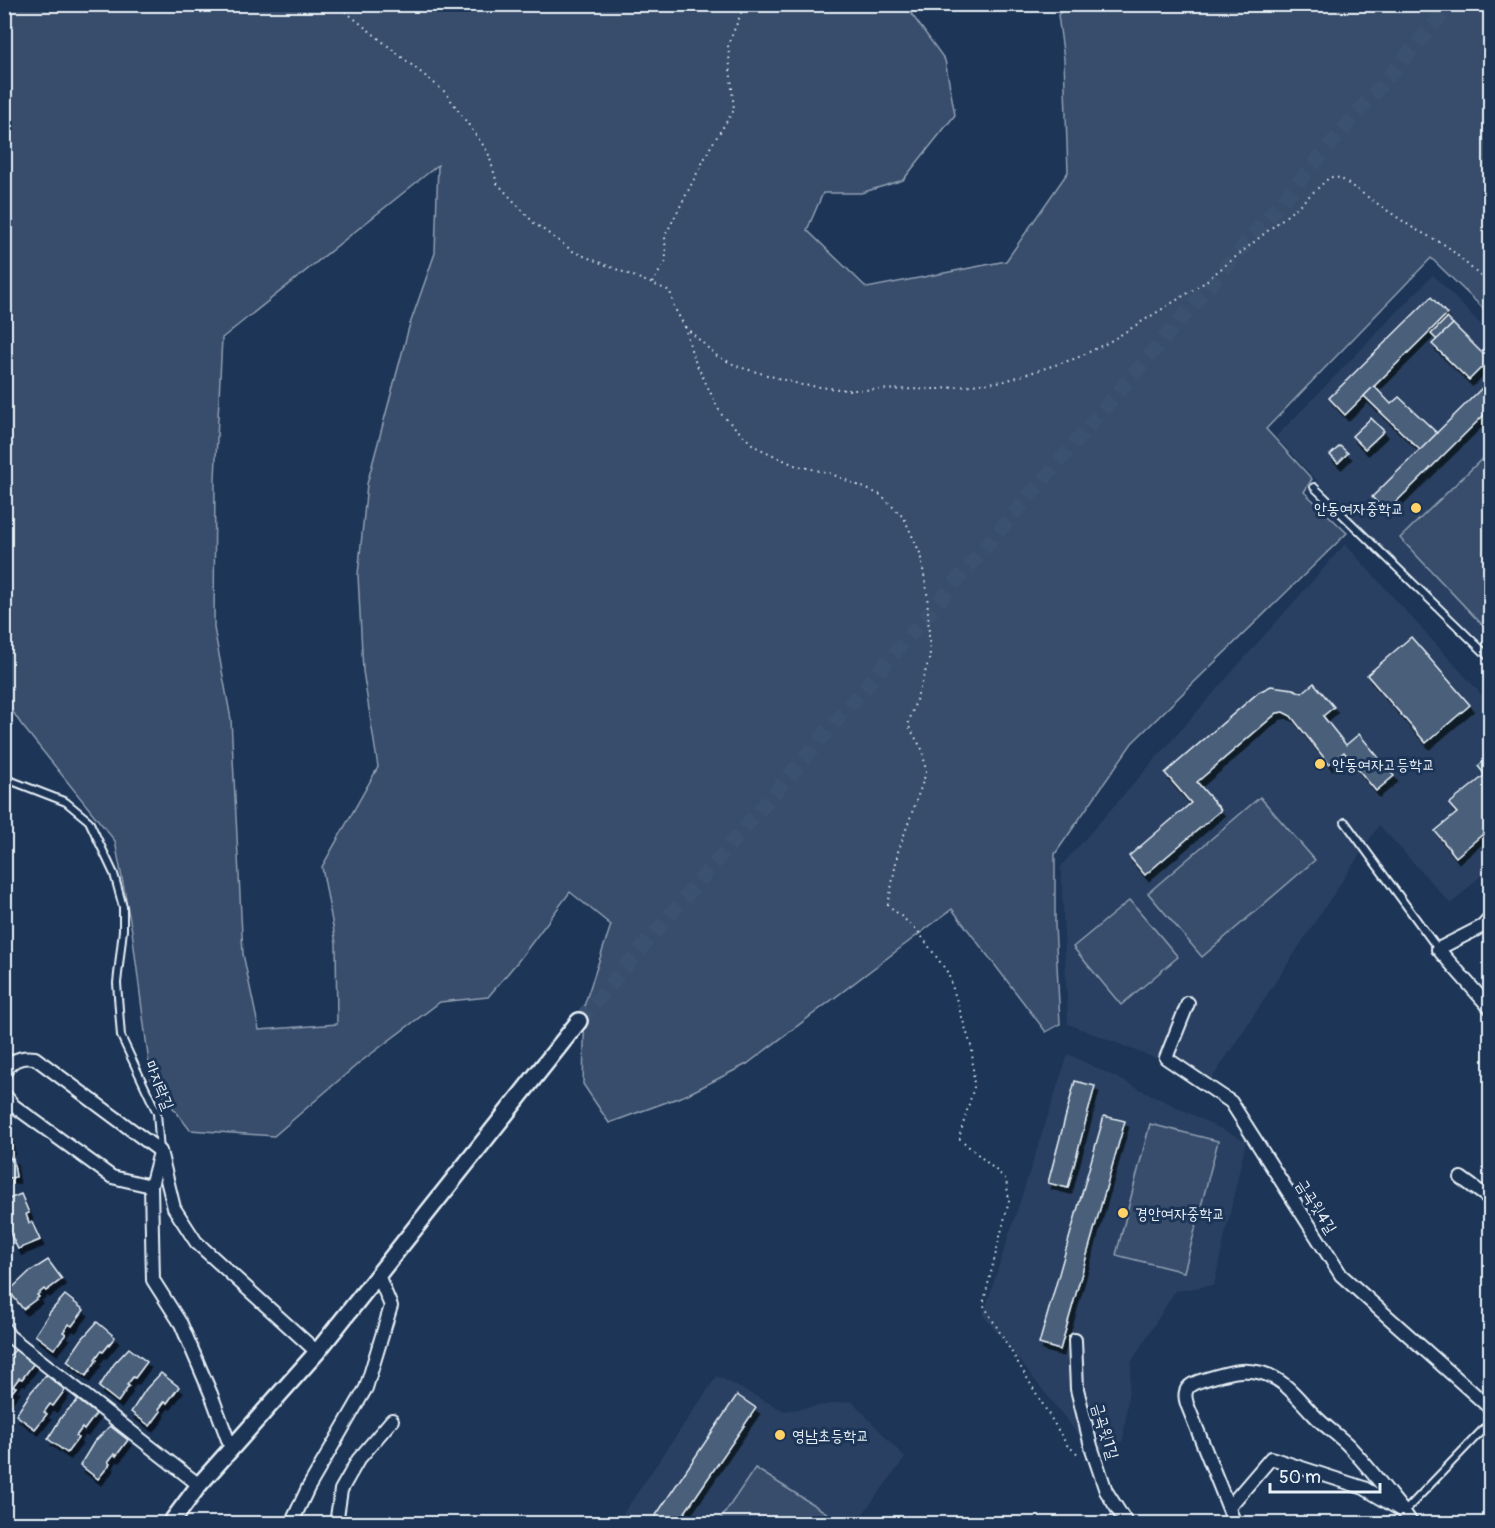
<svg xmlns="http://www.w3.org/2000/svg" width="1495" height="1528" font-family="Pangolin,'Poor Story',sans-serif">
<defs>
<filter id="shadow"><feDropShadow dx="3.5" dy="6" stdDeviation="0" flood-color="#0009"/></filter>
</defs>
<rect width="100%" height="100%" fill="#1d3557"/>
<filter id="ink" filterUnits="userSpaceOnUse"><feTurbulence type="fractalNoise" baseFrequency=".0167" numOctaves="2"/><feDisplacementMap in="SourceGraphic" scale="12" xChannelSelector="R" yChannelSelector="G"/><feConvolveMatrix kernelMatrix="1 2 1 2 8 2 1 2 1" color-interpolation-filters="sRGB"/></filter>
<g filter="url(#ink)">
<g fill="#2a4162">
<polygon points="1433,275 1490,334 1490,657 1486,662 1276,437"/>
<polygon points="1345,544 1490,704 1490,867 1451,904 1379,825 1211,1080 1068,1024 1061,866"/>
<polygon points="1068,1054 1246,1141 1214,1285 1175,1291 1132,1361 1123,1441 1093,1453 983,1315"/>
<polygon points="717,1376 784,1411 852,1401 905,1458 856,1523 616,1524"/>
</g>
<g fill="#374d6c" stroke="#909fb2" stroke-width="1.5" fill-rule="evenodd">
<path d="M4,5h901l40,55 10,55 -52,65 -42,13h-38l-16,37 60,58 139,-27 62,-89 -4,-113 -6,-44 9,-10h423v310l-59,-57 -165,171 46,50 -8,13 43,41 -215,210 -77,111v71l5,99 -14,8 -94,-123 -205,155 -61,31 -77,28 -26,-39 2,-81 26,-78 -41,-33 -51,68 -31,37 -48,5 -81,61 -85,73 -84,-6 -39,-51 -19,-148 -17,-90 -94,-117 -16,-24zM438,165l-3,88 -26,74 -42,157 -9,91 5,96 15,96 -56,100 14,76 1,81 -78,6 -16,-76 -12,-235 -17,-91 1,-150 7,-140z"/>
<polygon points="1490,451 1490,633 1400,538"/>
<polygon points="1260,797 1315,860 1202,957 1148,893"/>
<polygon points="1130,900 1178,957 1121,1005 1073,947"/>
<polygon points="1150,1124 1218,1141 1184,1272 1116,1255"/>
<polygon points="755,1468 833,1517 829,1523 718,1523"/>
</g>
<g fill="#495e7a" stroke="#e8f1f8" stroke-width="1.5" filter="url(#shadow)">
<polygon points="1431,297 1447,314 1345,415 1329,398"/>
<polygon points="1447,318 1453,324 1437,340 1431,334"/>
<polygon points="1453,324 1489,360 1469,380 1432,344"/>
<polygon points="1490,380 1490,409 1386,512 1372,497"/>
<polygon points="1374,386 1391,404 1399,397 1437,433 1420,450 1364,396"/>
<polygon points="1371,418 1384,431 1365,449 1352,436"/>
<polygon points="1340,446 1348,453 1338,463 1330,455"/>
<polygon points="1411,637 1470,705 1426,743 1367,675"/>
<polygon points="1314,683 1334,707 1323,716 1346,745 1359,734 1394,776 1376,791 1344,752 1329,764 1291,716 1283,712 1277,713 1197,782 1221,810 1145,875 1129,856 1191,803 1165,773 1259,692 1271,686 1293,689 1302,693"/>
<polygon points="1490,756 1490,828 1456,857 1435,831 1457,813 1449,804 1485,775 1478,766"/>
<polygon points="1075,1081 1095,1086 1068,1188 1048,1183"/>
<polygon points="1104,1116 1125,1121 1060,1350 1039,1344"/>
<polygon points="4,1129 8,1129 11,1148 8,1149 10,1159 13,1158 16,1177 4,1179"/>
<polygon points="21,1194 29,1213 26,1214 29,1223 32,1222 40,1240 18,1249 4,1221 4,1201"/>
<polygon points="48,1260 62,1279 46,1291 44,1289 37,1295 39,1297 23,1309 9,1291 29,1272"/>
<polygon points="65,1295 84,1310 72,1326 69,1324 63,1332 66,1334 54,1349 35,1335 50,1312"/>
<polygon points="97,1322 115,1337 103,1352 101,1351 95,1359 97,1360 86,1376 67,1361 82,1339"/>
<polygon points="129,1348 147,1362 135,1378 133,1377 127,1385 129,1386 118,1402 99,1387 114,1364"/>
<polygon points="16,1349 34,1363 22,1379 19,1378 13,1386 16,1387 4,1402 4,1361"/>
<polygon points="161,1373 179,1387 167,1403 165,1401 159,1409 161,1411 150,1426 131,1412 146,1389"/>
<polygon points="46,1375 65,1390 53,1406 50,1404 44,1412 47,1414 35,1429 16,1415 31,1392"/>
<polygon points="737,1395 756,1408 677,1524 650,1524"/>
<polygon points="78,1400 96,1414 84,1430 82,1428 76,1436 78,1438 67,1453 48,1439 62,1416"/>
<polygon points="110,1426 128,1440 116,1456 114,1454 108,1462 110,1464 98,1479 80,1465 94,1442"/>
</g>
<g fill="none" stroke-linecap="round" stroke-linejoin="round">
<polyline stroke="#3b516f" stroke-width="15" stroke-dasharray="15 8" stroke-linecap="butt" points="579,1021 1451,4"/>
<defs>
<g id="service">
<polyline points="1037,4 1047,4"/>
<polyline points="1314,487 1490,658"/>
<polyline points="4,778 66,802 89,821 114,874 123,907 123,930 117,983 121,1036 157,1113 160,1151"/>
<polyline points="1345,822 1438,949"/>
<polyline points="4,1052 11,1064"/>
<polyline points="1404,1512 1490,1422"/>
</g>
<g id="minor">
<polyline points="1490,918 1483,926 1438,949 1490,1008"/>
<polyline points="1188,1003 1166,1058 1231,1102 1341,1275 1490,1408"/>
<path d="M4,1074c6,-14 16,-18 31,-16l125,93 14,57 22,34 121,110"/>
<polyline points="4,1094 14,1106 112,1177 151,1186"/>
<polyline points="159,1156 151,1186 153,1280 181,1324 211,1394 231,1448"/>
<polyline points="1461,1178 1490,1199"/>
<polyline points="4,1328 9,1336 199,1485"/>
<polyline points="1075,1340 1077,1389 1091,1446 1106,1491 1127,1524"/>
<polyline points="1229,1507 1271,1458 1364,1488 1404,1512 1412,1524"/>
<polyline points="291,1524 308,1488 366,1388 391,1306 378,1275"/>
<polyline points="336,1524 341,1490 358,1460 392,1420"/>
<path d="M1235,1524l-48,-120c-5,-15 2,-20 16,-24 20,-6 39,-13 59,-7 24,7 35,25 52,42 10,11 23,19 34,30 20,21 38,45 56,67"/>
</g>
<polyline id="tertiary" points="170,1524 199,1485 317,1352 579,1021"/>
</defs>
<use href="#service" stroke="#e8f1f8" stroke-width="10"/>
<use href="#minor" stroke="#e8f1f8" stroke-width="16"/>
<use href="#tertiary" stroke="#e8f1f8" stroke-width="20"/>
<g stroke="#e8f1f8" stroke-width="2" stroke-dasharray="1.5 4.5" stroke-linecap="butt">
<polyline points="336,4 445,92 488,152 497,183 534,223 574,252 670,291 674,307 685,327 693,357 721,414 754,446 794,465 829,473 881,495 904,518 920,553 927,591 930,657 908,725 923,751 926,773 898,852 888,905 917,930 948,973 972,1049 974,1087 959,1138 1006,1179 1009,1201 983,1304 1067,1445 1079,1455"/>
<polyline points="652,283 666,261 665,236 711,146 734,110 728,45 742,11 751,4"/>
<polyline points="685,327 717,356 739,367 802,385 847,390 940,389 1005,381 1077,358 1109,342 1201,285 1296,208 1330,177 1340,178 1413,228 1447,246 1490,285"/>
</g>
<use href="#service" stroke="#1d3557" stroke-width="6"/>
<use href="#minor" stroke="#1d3557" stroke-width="12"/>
<use href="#tertiary" stroke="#1d3557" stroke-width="15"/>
</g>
</g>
<g fill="#ffd166" stroke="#1d3557" stroke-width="2">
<circle cx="1416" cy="508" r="6"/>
<circle cx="1320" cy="764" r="6"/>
<circle cx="1123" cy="1213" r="6"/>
<circle cx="780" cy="1435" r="6"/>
</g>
<g text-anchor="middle" stroke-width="6" stroke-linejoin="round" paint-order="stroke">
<g font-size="16" fill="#e8f1f8" stroke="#1d3557" text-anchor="start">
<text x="1404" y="514" text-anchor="end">안동여자중학교</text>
<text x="1332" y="770">안동여자고등학교</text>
<text x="1135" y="1219">경안여자중학교</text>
<text x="792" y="1441">영남초등학교</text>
</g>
<g font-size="16" fill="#e8f1f8" stroke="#1d3557">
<text transform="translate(160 1085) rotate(68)" y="6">마지락길</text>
<text transform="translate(1317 1206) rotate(58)" y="6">금곡윗4길</text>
<text transform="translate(1106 1431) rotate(74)" y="6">금곡윗1길</text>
</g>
</g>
<rect width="1495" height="1528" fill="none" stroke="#1d3557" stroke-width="24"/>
<rect x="12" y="12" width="1471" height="1504" fill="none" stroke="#e8f1f8" stroke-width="2" filter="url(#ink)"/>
<path d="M1270 1483v9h110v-9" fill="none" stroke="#e8f1f8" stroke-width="3"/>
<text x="1279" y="1483" font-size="18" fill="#e8f1f8" stroke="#1d3557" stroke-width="4.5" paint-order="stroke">50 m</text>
</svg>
